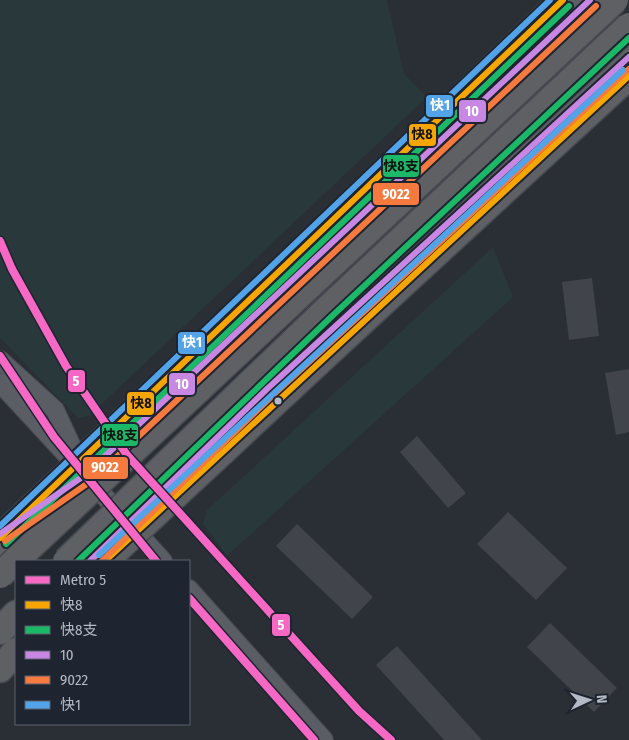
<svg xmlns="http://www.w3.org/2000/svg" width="629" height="740" font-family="'Fira Sans Condensed','Noto Sans SC',sans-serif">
<rect width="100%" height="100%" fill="#2a2e35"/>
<g fill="#28383b">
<polygon points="0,0 387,0 404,74 427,97 89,416 78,418 0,338"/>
<polygon points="493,247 513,297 227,556 203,524 207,510"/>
</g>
<g fill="#41444a">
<polygon points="592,278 599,336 569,340 562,282"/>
<polygon points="629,369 629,432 616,435 605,373"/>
<polygon points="417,436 466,493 448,508 400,452"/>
<polygon points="508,512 567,568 536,600 477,544"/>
<polygon points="297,524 373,597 352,619 276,546"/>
<polygon points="550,623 617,688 594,712 527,647"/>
<polygon points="397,646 482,740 444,740 376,665"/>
</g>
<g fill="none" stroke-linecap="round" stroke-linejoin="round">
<defs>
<g id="minor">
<polyline points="0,360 55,410 85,475 163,561"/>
<polyline points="0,383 73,462"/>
<polyline points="189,589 324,740"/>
</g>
<g id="major">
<polyline points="115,446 590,0"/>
<polyline points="183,472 267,389 629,57"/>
<polyline points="3,557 61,497"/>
</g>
<g id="highway">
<polyline points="265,286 563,0"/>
<polyline points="352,331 629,76"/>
<polyline points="0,631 16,614"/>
<polyline points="0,669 16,651"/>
</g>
</defs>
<use href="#minor" stroke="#46494e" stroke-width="20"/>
<use href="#major" stroke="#484b52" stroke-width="25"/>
<use href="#highway" stroke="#474a51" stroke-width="29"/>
<use href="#minor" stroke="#5a5d64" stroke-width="18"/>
<use href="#major" stroke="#5c5f66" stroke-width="22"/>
<use href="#highway" stroke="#5e6064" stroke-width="26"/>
<defs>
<g id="highway-bridge">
<polyline points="0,538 265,286"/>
<polyline points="66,561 324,312 629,26"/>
<polyline points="105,561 352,331"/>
<polyline points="0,575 615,0"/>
</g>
</defs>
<use href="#highway-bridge" stroke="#474a51" stroke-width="29" stroke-linecap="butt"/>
<use href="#highway-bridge" stroke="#5e6064" stroke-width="26"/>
<defs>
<g id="bus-1">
<polyline points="0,538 563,0"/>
<polyline points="105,561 629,76"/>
</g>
<g id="bus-2">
<polyline points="6,544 569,6"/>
<polyline points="78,561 330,318 629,38"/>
</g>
<g id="bus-3">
<polyline points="0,534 85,475 590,0"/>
<polyline points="90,561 267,389 629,57"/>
</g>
<g id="bus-4">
<polyline points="5,541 91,481 596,6"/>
<polyline points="102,561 273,395 629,69"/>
</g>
<g id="bus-5">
<polyline points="0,526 550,0"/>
<polyline points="99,555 623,70"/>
</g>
</defs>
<use href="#bus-1" stroke="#1e2430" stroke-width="10"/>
<use href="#bus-2" stroke="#1e2430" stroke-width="10"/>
<use href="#bus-3" stroke="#1e2430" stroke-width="10"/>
<use href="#bus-4" stroke="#1e2430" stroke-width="10"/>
<use href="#bus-5" stroke="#1e2430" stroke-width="10"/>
<use href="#bus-1" stroke="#f7a600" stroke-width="6"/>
<use href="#bus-2" stroke="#1ab867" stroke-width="6"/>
<use href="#bus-3" stroke="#c787e3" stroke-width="6"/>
<use href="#bus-4" stroke="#f6793e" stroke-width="6"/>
<use href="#bus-5" stroke="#53a3e8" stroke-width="6"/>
<defs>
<g id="metro-1">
<polyline points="0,241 12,269 66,366 127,455 359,711 391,740"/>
<polyline points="0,356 54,437 156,561"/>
<polyline points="189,598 314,740"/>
</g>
</defs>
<use href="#metro-1" stroke="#1e2430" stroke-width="11"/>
<use href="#metro-1" stroke="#f768c5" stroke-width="8"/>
</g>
<circle fill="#b4bac6" stroke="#1e2430" stroke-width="2" cx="278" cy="401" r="4.5"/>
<g stroke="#1e2430" stroke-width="2">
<rect x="425" y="94" width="29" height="24" rx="5" fill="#53a3e8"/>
<rect x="458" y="99" width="29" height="24" rx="5" fill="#c787e3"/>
<rect x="408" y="123" width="29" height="24" rx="5" fill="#f7a600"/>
<rect x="382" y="154" width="38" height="24" rx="5" fill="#1ab867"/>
<rect x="372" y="182" width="48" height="24" rx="5" fill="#f6793e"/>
<rect x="177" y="331" width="29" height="24" rx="5" fill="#53a3e8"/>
<rect x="67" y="369" width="19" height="24" rx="5" fill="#f768c5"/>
<rect x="168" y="372" width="28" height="24" rx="5" fill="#c787e3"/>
<rect x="126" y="391" width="29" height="25" rx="5" fill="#f7a600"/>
<rect x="101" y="423" width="38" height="24" rx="5" fill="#1ab867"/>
<rect x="82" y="456" width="47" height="24" rx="5" fill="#f6793e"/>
<rect x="271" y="613" width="20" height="24" rx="5" fill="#f768c5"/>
</g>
<g font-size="14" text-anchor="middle" font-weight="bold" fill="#fff">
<text x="440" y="110">快1</text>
<text x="472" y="116">10</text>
<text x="396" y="199">9022</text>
<text x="192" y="347">快1</text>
<text x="76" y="386">5</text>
<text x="182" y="389">10</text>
<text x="105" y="472">9022</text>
<text x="281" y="630">5</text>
</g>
<g font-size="14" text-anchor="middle" font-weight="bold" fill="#111">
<text x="422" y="139">快8</text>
<text x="401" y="171">快8支</text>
<text x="141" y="408">快8</text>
<text x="120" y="440">快8支</text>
</g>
<rect x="15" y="560" width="175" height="165" fill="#1e2430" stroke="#5a606c"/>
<rect x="25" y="576" width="25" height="8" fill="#f768c5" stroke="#5a606c"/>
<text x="60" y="585" font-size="15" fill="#b4bac6">Metro 5</text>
<rect x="25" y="601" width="25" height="8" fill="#f7a600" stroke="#5a606c"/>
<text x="60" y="610" font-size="15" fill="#b4bac6">快8</text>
<rect x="25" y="626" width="25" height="8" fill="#1ab867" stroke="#5a606c"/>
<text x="60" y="635" font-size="15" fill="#b4bac6">快8支</text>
<rect x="25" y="651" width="25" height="8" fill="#c787e3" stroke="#5a606c"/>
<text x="60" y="660" font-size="15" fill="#b4bac6">10</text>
<rect x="25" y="676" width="25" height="8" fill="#f6793e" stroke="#5a606c"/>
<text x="60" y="685" font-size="15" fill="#b4bac6">9022</text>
<rect x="25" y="701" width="25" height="8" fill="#53a3e8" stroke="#5a606c"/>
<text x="60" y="710" font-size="15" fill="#b4bac6">快1</text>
<g transform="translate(589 700) rotate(86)" stroke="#1e2430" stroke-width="4" paint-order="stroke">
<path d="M0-4L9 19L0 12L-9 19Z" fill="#b4bac6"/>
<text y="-8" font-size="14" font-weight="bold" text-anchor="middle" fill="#b4bac6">N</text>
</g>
</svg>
